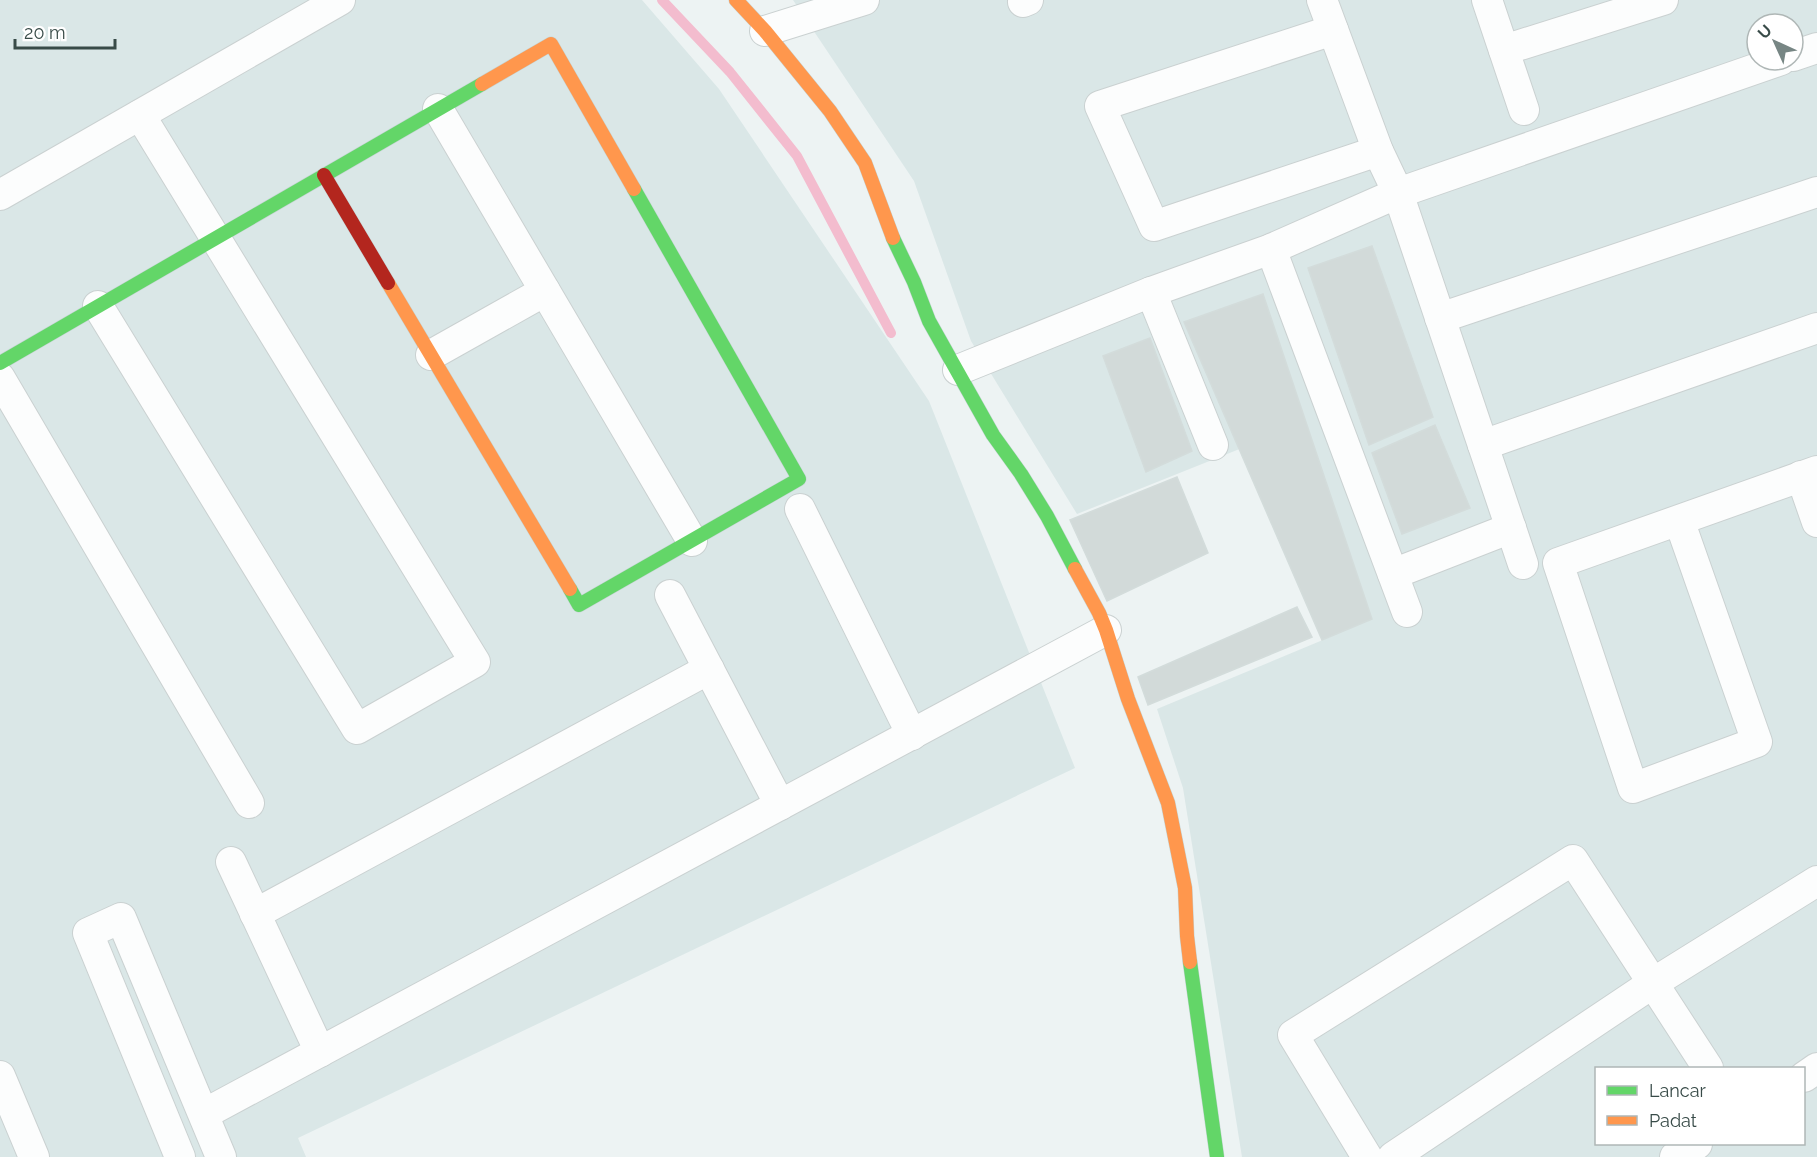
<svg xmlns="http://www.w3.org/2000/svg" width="1817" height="1157" font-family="Raleway,sans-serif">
<rect width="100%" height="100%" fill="#edf3f3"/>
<g fill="#dae7e7" fill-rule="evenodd">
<polygon points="0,0 642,0 719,89 929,401 1075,768 298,1138 306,1157 0,1157"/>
<path d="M793,0h1024v1157h-575l-59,-369 -26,-79 173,-72 -68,-197 -185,74 -106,-173 -57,-160zM1757,24h36v36h-36zM1596,1068h208v76h-208z"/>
</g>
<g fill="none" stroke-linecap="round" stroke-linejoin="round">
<polyline stroke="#f3bcce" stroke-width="10" points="662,0 730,72 797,156 891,333"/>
</g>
<g fill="#d2dad9" stroke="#d3dcdb" stroke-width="1.5">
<polygon points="1372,246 1433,417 1369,445 1308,268"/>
<polygon points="1263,294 1372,619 1322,640 1184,322"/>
<polygon points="1150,338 1192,451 1146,472 1103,356"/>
<polygon points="1435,425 1470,508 1402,534 1372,453"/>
<polygon points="1177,477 1208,553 1107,601 1070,520"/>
<polygon points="1297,607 1312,637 1148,705 1138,677"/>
</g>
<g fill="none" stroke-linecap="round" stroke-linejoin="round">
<defs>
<g id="street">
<polyline points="1322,0 1378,151 1398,193 1523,564"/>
<polyline points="1487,0 1524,110"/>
<polyline points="1023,2 1028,0"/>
<polyline points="1333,30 1100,106 1154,226 1378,151"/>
<polyline points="765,31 864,0"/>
<polyline points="1504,50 1663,0"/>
<polyline points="1793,56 1817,48"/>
<polyline points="438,109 692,541"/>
<polyline points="0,195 340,0"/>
<polyline points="1271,249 1407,612"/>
<polyline points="1151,292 1213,445"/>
<polyline points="98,306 357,729 475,662 140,115"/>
<polyline points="1440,318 1817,192"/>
<polyline points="431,355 545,291"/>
<polyline points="958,370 1151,292 1271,249 1398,193 1781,60"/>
<polyline points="0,378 249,803"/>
<polyline points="1483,445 1817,328"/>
<polyline points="1801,476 1817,522"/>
<polyline points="800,509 912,735"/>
<polyline points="1679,520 1757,742 1633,788 1558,563 1817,471"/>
<polyline points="1393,574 1511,528"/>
<polyline points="670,595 780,805"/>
<polyline points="231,862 320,1052"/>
<polyline points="255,914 709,669"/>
<polyline points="0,1076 34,1157"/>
<polyline points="1804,1077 1817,1068"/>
<polyline points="204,1114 1106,630"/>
<polyline points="180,1157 88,933 121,918 221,1157"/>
<polyline points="1367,1157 1293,1035 1573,860 1708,1068"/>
<polyline points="1393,1157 1653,983 1817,881"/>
<polyline points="1675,1157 1697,1144"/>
</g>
<g id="fast">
<polyline points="893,238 914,282 929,321 993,435 1021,474 1047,516 1075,569"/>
<polyline points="0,363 482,84"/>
<polyline points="570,589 579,605 799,479 634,189"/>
<polyline points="1190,962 1217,1157"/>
</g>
<g id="slow">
<polyline points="736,0 765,31 830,111 865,163 893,238"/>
<polyline points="482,84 551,44 634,189"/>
<polyline points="388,283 570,589"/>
<polyline points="1075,569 1099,613 1106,630 1128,699 1168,803 1185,888 1187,936 1190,962"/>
</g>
<polyline id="jam" points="324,175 388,283"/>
</defs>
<use href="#street" stroke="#cad1d1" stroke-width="32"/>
<use href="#fast" stroke="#c5d4d4" stroke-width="15"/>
<use href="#slow" stroke="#c5d4d4" stroke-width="15"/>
<use href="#jam" stroke="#c5d4d4" stroke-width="15"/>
<use href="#street" stroke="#fcfdfd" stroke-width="30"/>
<use href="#fast" stroke="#63d668" stroke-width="14"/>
<use href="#slow" stroke="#ff974d" stroke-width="14"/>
<use href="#jam" stroke="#b3261e" stroke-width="14"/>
</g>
<rect x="1595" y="1067" width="210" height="78" fill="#ffffff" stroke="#afb7b6" stroke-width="1.5"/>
<rect x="1607" y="1086" width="30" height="9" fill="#63d668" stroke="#afb7b6" stroke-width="1.5"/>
<text x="1649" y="1097" font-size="18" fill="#384b48">Lancar</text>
<rect x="1607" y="1116" width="30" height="9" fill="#ff974d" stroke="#afb7b6" stroke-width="1.5"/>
<text x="1649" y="1127" font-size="18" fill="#384b48">Padat</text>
<g transform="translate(1775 42) rotate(315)"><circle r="28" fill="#ffffff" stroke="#afb7b6" stroke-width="1.5"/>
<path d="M0-4.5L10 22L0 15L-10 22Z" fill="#778684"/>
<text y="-9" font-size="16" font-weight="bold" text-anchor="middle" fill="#384b48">U</text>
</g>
<path d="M15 39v9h100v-9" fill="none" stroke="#384b48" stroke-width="3"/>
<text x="24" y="39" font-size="18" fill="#384b48" stroke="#ffffff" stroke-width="4.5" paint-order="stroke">20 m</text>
</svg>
